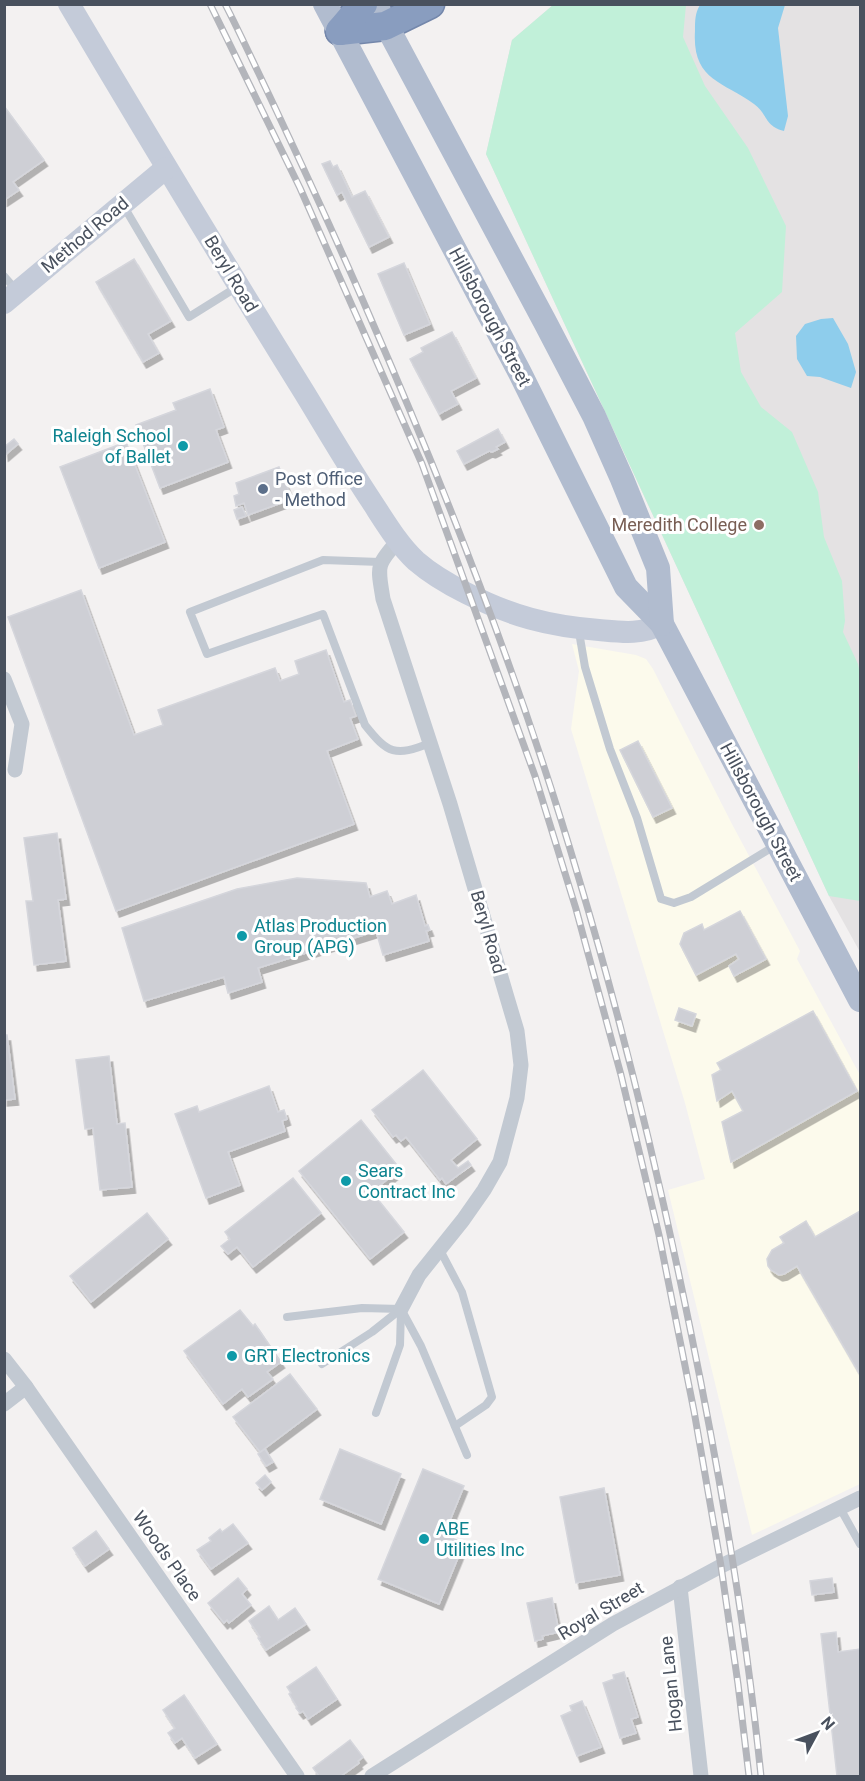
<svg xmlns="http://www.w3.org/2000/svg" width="865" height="1781" font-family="Roboto,sans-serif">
<defs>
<filter id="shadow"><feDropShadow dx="3.5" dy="6" stdDeviation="0" flood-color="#0004"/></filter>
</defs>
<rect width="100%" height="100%" fill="#f3f1f1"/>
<polygon fill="#fcfaec" points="572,644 636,655 646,659 653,669 733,826 800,951 797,959 860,1075 860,1484 752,1535 668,1190 705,1179 685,1103 571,729 579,671"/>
<polygon fill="#e4e2e3" points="553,5 860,5 860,952 829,896 486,154 512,40"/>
<polygon fill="#c1f0d9" points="553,5 686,5 683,37 705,86 748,148 786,226 782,292 735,333 741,372 761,407 792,432 818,492 824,537 842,581 845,621 843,632 858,664 860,674 860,720 858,768 860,784 860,901 829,896 486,154 512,40"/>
<g fill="#8ecdec">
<path d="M700,5h85l-7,23 10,88 -4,15c-20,-5 -16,-17 -30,-27 -32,-23 -62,-24 -59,-73 0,-10 0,-18 5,-26z"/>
<polygon points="833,318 848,344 856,372 851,388 820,377 807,376 797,359 796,336 805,324 821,319"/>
</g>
<g fill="#cecfd5" stroke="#d5d6dc" stroke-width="1.5" filter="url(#shadow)">
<polygon points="4,106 44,160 13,182 19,190 4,200"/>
<polygon points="330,161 333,167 337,165 352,197 365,191 389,237 369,247 342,192 337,195 322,164"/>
<polygon points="134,259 171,321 148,334 159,353 143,362 96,282"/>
<polygon points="404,263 430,324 404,335 378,274"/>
<polygon points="452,332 476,378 451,391 458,404 439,414 410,359 423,352 421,348"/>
<polygon points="210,389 224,427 216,430 228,462 160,488 136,425 176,410 173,403"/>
<polygon points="498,429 505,442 496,447 498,449 492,452 489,451 464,464 457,451"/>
<polygon points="14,439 18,444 5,455 4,447"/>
<polygon points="126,442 165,542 99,568 60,467"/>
<polygon points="279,467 292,499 248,515 244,503 236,506 234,496 239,494 236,483"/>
<polygon points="242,507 246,516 237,519 234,510"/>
<polygon points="81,590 134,735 163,725 158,710 275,668 280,681 299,674 295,661 326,650 344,702 350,700 356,716 350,718 358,739 327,751 354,824 116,911 8,617"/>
<polygon points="638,741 672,808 653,817 620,750"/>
<polygon points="57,833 66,899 58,900 66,961 34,965 26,901 33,901 24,838"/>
<polygon points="297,878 366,883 370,897 387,891 392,904 416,895 425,926 428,925 430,930 426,931 429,941 383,955 376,931 258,968 262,982 228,993 224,977 144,1001 122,928 237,889"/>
<polygon points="740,911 766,959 734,976 729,966 739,959 736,954 696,975 680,944 684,933 702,924 704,930"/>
<polygon points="679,1008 696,1014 692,1026 675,1020"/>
<polygon points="813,1011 857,1091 731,1162 722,1122 743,1111 732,1091 717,1101 712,1075 721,1070 717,1063"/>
<polygon points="4,1035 7,1035 15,1099 4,1100"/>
<polygon points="109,1056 117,1124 125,1123 132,1187 100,1190 93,1128 85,1129 76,1060"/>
<polygon points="423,1070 477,1139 451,1160 458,1168 468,1161 471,1165 446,1184 442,1178 440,1180 406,1137 401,1141 396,1135 393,1137 372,1110"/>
<polygon points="269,1086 278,1112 284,1110 287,1119 282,1121 285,1131 228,1152 240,1185 206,1198 175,1114 197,1106 199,1112"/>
<polygon points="361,1120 400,1169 372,1192 404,1232 370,1259 299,1171"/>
<polygon points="293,1178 321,1213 253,1267 237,1247 228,1254 221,1246 230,1239 225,1232"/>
<polygon points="860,1211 860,1375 797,1266 784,1274 779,1275 771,1270 768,1266 767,1259 772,1250 784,1243 780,1237 806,1221 815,1237"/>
<polygon points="147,1213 168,1239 91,1302 70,1276"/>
<polygon points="240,1310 253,1326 255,1324 281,1362 267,1372 273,1379 248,1397 242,1389 223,1404 184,1351"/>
<polygon points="290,1374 317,1409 260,1452 233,1417"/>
<polygon points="265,1449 273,1462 266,1466 258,1454"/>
<polygon points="340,1449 401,1474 381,1524 320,1499"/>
<polygon points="423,1469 464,1486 444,1535 464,1543 439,1604 378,1579"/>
<polygon points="265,1475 271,1482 262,1490 256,1483"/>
<polygon points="604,1488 620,1575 576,1583 560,1497"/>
<polygon points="233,1524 248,1543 211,1569 197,1550 211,1541 209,1538 220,1529 222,1532"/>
<polygon points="96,1531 109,1549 85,1566 73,1548"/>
<polygon points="238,1578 247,1589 242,1594 251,1605 229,1623 227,1620 224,1623 208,1603"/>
<polygon points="832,1578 834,1592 812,1595 810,1581"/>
<polygon points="552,1598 559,1632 542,1636 543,1639 535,1641 527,1603"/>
<polygon points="269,1606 278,1620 295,1608 306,1624 266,1650 258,1638 260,1637 249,1621"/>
<polygon points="836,1632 838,1652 860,1649 860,1776 837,1776 821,1634"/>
<polygon points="316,1667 337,1699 308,1719 303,1711 300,1713 296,1708 297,1707 289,1694 291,1693 287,1687"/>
<polygon points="624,1672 638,1717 631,1719 636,1733 620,1738 603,1683 614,1679 613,1675"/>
<polygon points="184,1695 217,1744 195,1758 182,1738 175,1743 168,1733 175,1728 163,1710"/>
<polygon points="582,1701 601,1747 577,1756 561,1716 572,1711 570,1706"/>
<polygon points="350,1740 363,1757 358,1761 359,1763 341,1776 319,1776 313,1768"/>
</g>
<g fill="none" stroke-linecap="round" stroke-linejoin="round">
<defs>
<g id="highway">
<polyline points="340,31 385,26 430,4"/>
<polyline points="340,31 363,4"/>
</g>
</defs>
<use href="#highway" stroke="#7487ab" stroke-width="31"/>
<g stroke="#c2c9d2" stroke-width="8">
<polyline points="123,205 189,317 237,287"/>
<polyline points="4,276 17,291"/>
<path d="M380,562l-57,-2 -133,52 17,42 116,-40 42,111c23,29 30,32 65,18"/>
<polyline points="579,632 585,667 610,749 637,818 661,899 674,903 691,897 776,845"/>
<polyline points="440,1250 462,1292 492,1397 486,1405 455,1426"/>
<polyline points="401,1309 421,1346 467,1455"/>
<polyline points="287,1317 362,1308 401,1309"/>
<polyline points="322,1364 372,1332 401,1309"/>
<polyline points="376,1413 400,1345 401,1310"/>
<polyline points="840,1508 860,1544"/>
</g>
<g stroke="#c2c9d2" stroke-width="15">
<path d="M398,541c-23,25 -20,26 -15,58l67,205 56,190 11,37 4,34 -4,33 -17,64 -16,28 -21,30 -44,55 -18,34"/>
<polyline points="4,679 22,724 15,770"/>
<polyline points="4,1359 26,1387 297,1776"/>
<polyline points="4,1404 26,1387"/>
<polyline points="680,1587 701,1776"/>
<polyline points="372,1776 613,1624 721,1566 860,1498"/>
</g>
<g stroke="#c4cbd9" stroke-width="22">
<path d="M69,4c77,130 155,259 235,388 22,36 44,74 68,110 13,20 26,42 44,59 15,13 32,23 50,32 45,23 82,33 133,37 22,2 42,5 63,-6"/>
<polyline points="4,303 166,168"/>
</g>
<g stroke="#b1bccf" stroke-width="24">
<polyline points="325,4 520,373 626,587 662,624 860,1000"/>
<polyline points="375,4 545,322 594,416 622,479 658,568 662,624"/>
</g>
<use href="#highway" stroke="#899dbf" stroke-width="28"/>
<defs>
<g id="rail">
<polyline points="210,4 300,188 422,464 535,776 576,909 621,1075 659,1235 694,1411 721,1566 738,1684 749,1776"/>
<path d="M225,4c16,31 30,62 45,93 33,70 66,141 97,213 81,185 155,375 212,569 45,150 81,301 112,454 30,147 55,295 70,443"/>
</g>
</defs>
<use href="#rail" stroke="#b3b5bb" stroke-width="7"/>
<use href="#rail" stroke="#fff" stroke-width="4.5" stroke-dasharray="14" stroke-linecap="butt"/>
</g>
<g fill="#0f9aa8" stroke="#fff" stroke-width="2">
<circle cx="183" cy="446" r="6"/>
<circle cx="242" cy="936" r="6"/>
<circle cx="346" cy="1181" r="6"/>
<circle cx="232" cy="1356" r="6"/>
<circle cx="424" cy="1539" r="6"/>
</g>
<circle fill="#5c6f8a" stroke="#fff" stroke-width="2" cx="263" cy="489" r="6"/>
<circle fill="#8d6e63" stroke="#fff" stroke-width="2" cx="759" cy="525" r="6"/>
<g text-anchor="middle" stroke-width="6" stroke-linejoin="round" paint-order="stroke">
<g font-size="18" fill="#49515e" stroke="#fff">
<text transform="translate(85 235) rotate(-40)" y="6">Method Road</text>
<text transform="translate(231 274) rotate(59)" y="6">Beryl Road</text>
<text transform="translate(490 317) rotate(62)" y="6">Hillsborough Street</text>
<text transform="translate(761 812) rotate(62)" y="6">Hillsborough Street</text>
<text transform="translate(488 932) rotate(74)" y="6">Beryl Road</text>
<text transform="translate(167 1556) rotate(55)" y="6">Woods Place</text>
<text transform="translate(601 1611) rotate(-31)" y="6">Royal Street</text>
<text transform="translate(671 1684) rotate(-96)" y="6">Hogan Lane</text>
</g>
<g font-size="18" fill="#0d838f" stroke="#fff" text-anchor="start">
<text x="171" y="442" text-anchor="end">Raleigh School<tspan x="171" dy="21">of Ballet</tspan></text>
<text x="254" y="932">Atlas Production<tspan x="254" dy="21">Group (APG)</tspan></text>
<text x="358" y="1177">Sears<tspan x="358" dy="21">Contract Inc</tspan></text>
<text x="244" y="1362">GRT Electronics</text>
<text x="436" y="1535">ABE<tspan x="436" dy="21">Utilities Inc</tspan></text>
</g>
<g font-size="18" fill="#4e5e75" stroke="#fff" text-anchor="start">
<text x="275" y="485">Post Office<tspan x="275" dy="21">- Method</tspan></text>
</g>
<g font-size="18" fill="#785e54" stroke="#fff" text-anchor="end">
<text x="747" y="531">Meredith College</text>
</g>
</g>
<rect width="865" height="1781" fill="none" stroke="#49515e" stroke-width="12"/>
<g transform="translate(817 1733) rotate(49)" stroke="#ffffff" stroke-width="4.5" paint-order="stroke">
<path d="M0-4.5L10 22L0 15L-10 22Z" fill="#49515e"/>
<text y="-9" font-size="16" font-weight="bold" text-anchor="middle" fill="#49515e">N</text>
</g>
</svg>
